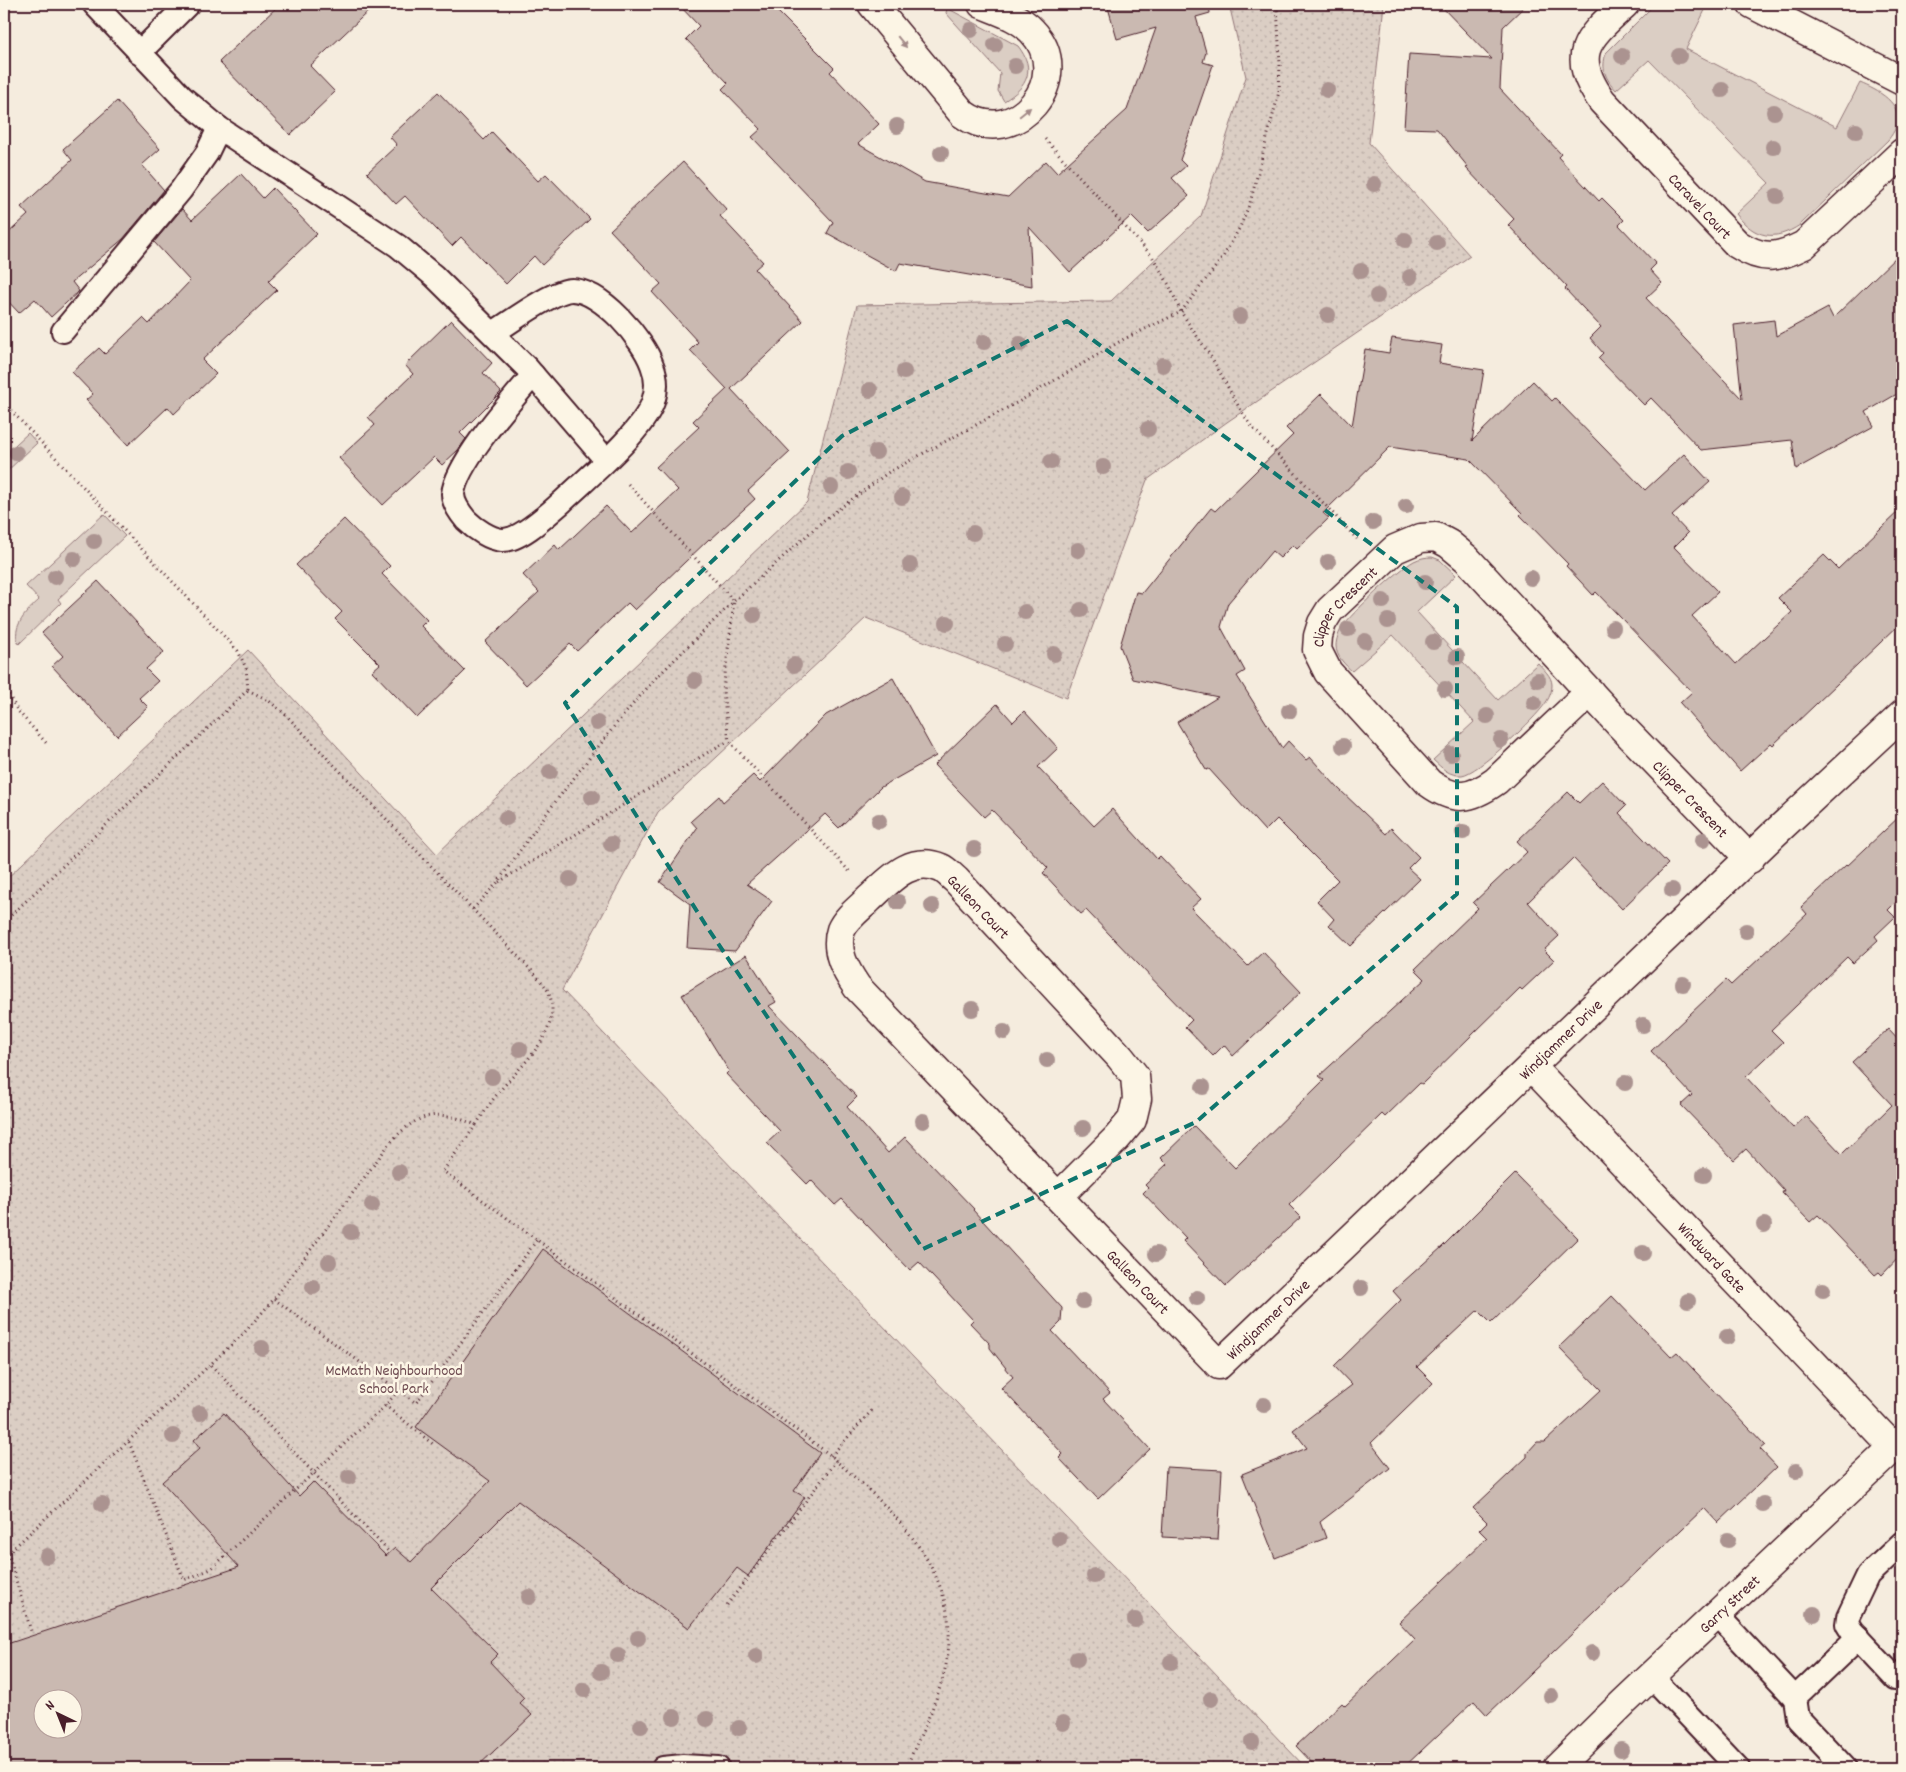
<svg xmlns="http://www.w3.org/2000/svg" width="1906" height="1772" font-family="Dekko,sans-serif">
<defs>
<pattern id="park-dots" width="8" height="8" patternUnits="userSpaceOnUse" patternTransform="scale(1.25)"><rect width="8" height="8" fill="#dbcec4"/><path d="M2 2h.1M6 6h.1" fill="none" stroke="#bdb0a9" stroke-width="1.8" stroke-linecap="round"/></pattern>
</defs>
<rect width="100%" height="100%" fill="#f5ecde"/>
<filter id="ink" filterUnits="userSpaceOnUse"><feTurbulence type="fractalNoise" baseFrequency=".02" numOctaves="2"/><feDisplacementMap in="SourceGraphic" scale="10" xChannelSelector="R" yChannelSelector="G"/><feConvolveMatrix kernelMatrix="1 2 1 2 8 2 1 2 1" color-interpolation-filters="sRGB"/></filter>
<g filter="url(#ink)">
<g fill="#dbcec4" stroke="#927678">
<path d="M1655,4h53l-22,45 151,78 23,-44c17,7 44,20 36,43 -1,5 -5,10 -8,14l-88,85c-26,17 -45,13 -64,-11l33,-31 -120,-123 -33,30c-11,-12 -15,-21 -10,-37z"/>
<path d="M947,8l71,38c18,23 10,41 -14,55l-6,-10 2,-18 -54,-60z"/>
<polygon points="28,433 37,443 4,474 4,455"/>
<path d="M104,514l21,22 -67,63 3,4 -42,41c-9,-17 9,-34 20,-44l-13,-14z"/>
<path d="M1432,557l8,3 16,15 -39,37 81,88 40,-37c5,6 14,13 14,22 0,9 -5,17 -11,24 -11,14 -63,64 -79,66 -13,1 -20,-7 -29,-15l41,-38 -81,-87 -41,36c-7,-6 -16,-15 -16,-25 0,-7 3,-13 6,-19 10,-14 56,-57 72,-66 6,-3 12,-4 18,-4z"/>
</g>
<path fill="url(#park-dots)" stroke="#927678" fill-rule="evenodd" d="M1229,4h155l-15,139 101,113 -243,166 -80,58 -81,218 -200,-80 -208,194 -96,178 744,778h-1302v-887l244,-231 189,204 370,-352 50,-197 254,-4 90,-85 45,-139zM42,1700h30v30h-30z"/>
<g fill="#cab9b1" stroke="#4a1f2b" fill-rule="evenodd">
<polygon points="280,4 376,4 310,66 335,92 290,135 219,62"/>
<polygon points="678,4 770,4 834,68 830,72 879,124 858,144 925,182 1008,197 1046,161 1057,173 1127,110 1156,28 1117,39 1107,4 1209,4 1210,13 1196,17 1206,52 1203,62 1213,65 1180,160 1186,166 1172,178 1189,196 1148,233 1131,216 1070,272 1029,227 1032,286 900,263 896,271 827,233 833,222 752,137 761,129 722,89 728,83 686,39 699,26"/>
<polygon points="1439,4 1527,4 1503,27 1500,89 1561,154 1558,157 1599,201 1602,198 1624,220 1619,225 1656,264 1650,270 1662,283 1646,298 1742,399 1734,325 1774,320 1776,336 1828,308 1833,318 1902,251 1902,391 1866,412 1874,426 1796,469 1792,440 1701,450 1651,398 1644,405 1598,358 1603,353 1590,338 1601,327 1565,289 1567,287 1508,225 1514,219 1466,168 1468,167 1437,129 1404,128 1409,54 1492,59"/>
<polygon points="438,92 484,140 492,132 538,181 546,174 590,219 542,265 534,256 506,284 461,237 452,246 405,196 396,204 367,173 397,145 390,137"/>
<polygon points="117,101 160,149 142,165 164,190 123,239 72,282 79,291 51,317 35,299 19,313 4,297 4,237 28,215 21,207 72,160 63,149"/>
<polygon points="683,162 727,210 720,216 763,262 755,269 803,321 731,389 790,452 748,491 755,499 710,540 709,539 635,610 628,603 577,651 570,644 526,685 485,642 539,592 523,575 555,545 559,550 606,506 632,533 678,490 656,467 699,427 693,421 727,389 690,350 698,342 652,292 661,284 610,230"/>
<polygon points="241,174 263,198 273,188 317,234 268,281 277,290 202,360 216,374 174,414 168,407 128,445 86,400 93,394 72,372 99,348 105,354 143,318 149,324 190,281 154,242 182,209 192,220"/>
<polygon points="451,320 492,363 483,373 501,392 460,433 466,439 458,450 442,465 434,457 383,505 339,458 375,425 368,417 413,374 405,365"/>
<polygon points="1392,338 1442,345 1439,363 1484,370 1472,441 1533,381 1552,401 1555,398 1645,490 1684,454 1710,482 1672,516 1688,533 1674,547 1718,592 1692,616 1736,664 1792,612 1778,598 1824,555 1838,569 1902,508 1902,622 1773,745 1771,743 1740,771 1680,703 1692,692 1596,592 1593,595 1566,566 1568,564 1520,515 1522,513 1469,459 1390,447 1323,513 1329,518 1297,549 1293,545 1280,558 1272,551 1228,603 1221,627 1245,671 1237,676 1282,748 1288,741 1306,760 1310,757 1338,788 1386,834 1391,828 1419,857 1408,868 1420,879 1351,946 1329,925 1334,919 1317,901 1338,880 1277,819 1265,831 1209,769 1206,770 1177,722 1218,697 1133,679 1120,646 1136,592 1142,593 1211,508 1215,511 1293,435 1286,428 1321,394 1352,426 1365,349 1389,353"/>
<polygon points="344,519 390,566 382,574 427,620 421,626 465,671 417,718 372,671 380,664 335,619 342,612 296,565"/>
<polygon points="98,581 164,652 146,669 158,681 139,698 148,707 117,736 52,666 63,656 42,633"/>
<polygon points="893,678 936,756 881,787 839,828 825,814 747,884 772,901 735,951 687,948 690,904 660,882 697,828 691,821 719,796 723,802 753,775 760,782 826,715"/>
<polygon points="997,704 1013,722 1024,711 1058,748 1038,767 1094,826 1112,809 1157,859 1160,856 1201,899 1191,908 1248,966 1263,952 1301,992 1233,1056 1224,1045 1213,1056 1185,1027 1192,1020 1086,910 1081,914 1043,873 1048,868 992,810 984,817 934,765"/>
<polygon points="1602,781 1626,806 1619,813 1668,864 1622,909 1573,858 1528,902 1559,936 1544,950 1554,960 1522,990 1520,988 1422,1084 1420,1083 1385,1117 1382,1114 1289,1205 1301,1217 1226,1286 1183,1241 1186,1238 1143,1193 1148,1188 1145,1185 1167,1164 1161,1158 1194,1126 1235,1168 1324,1080 1319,1076 1425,979 1415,969 1478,908 1473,903 1527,852 1517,841 1568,792 1579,803"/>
<polygon points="1902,814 1902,896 1888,910 1895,917 1875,936 1878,940 1853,963 1847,957 1771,1030 1783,1042 1746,1077 1793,1128 1806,1116 1842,1154 1892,1105 1852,1062 1888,1029 1902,1044 1902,1254 1882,1275 1879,1272 1875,1275 1818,1215 1810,1222 1782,1193 1784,1190 1746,1149 1734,1160 1681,1105 1692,1095 1651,1051 1726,980 1731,985 1807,914 1801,907 1846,865 1847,866"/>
<polygon points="746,955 776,1002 769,1006 857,1097 847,1107 888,1153 905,1137 974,1209 973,1210 1062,1308 1061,1322 1052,1331 1110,1393 1103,1399 1150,1449 1098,1499 1059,1458 1063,1454 1001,1388 1013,1377 990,1348 990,1344 970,1323 973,1320 919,1262 910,1270 842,1199 835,1205 811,1180 807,1184 767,1143 780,1131 726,1074 729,1071 682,995"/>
<polygon points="1515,1174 1578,1238 1491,1323 1478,1310 1417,1367 1433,1383 1371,1443 1390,1468 1320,1522 1326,1538 1275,1558 1242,1474 1307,1448 1293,1430 1352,1385 1334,1366 1401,1300 1393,1291 1442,1247"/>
<path d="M543,1249l277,204 -26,38 11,6 -57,79 -11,-8 -48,60 -171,-127 -87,87 67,66 -8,8 34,36 -5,5 13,12 -56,53h-472v-123l235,-78 -77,-85 38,-34 -6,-8 30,-27 75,83 14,-14 73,74 9,-8 16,14 79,-81 -74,-54zM42,1700h30v30h-30z"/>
<polygon points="1612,1296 1671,1357 1677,1352 1765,1445 1760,1449 1777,1467 1718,1523 1704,1508 1487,1715 1474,1701 1403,1768 1317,1768 1296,1746 1342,1703 1345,1706 1415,1639 1399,1622 1487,1538 1479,1530 1487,1522 1473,1508 1527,1457 1527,1453 1537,1442 1545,1442 1601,1390 1559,1347"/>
<polygon points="1166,1467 1222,1470 1218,1540 1162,1537"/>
</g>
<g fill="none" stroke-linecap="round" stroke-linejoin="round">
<defs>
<g id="lane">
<polyline points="94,4 183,98 219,128 398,246 434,276 527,368 606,460"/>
<polyline points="139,53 188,4"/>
<polyline points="63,331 181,190 207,153 219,128"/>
<path d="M493,333c18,-11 60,-43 79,-43 29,0 71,49 80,75 5,12 5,25 1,37 -11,31 -66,76 -91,100 -13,11 -42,39 -60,38 -12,-1 -27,-11 -36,-20 -5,-6 -13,-17 -13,-26 3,-31 59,-94 80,-119"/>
<polyline points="1902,1543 1868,1575 1848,1617 1847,1624 1852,1632 1895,1678 1902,1672"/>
<polyline points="1717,1615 1795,1698 1858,1638"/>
<polyline points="1651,1676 1738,1768"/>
<polyline points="1795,1698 1798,1718 1845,1768"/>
<polyline points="663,1768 683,1766 718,1768"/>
</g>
<g id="street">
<path d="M872,4l91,110c51,38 114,-36 69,-83 -13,-14 -33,-20 -50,-27"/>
<path id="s1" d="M1625,4c-37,34 -57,49 -23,97l135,143c26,17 41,14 67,1l98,-92"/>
<polyline points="1752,4 1902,81"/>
<path id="s2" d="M1590,692l-94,89c-25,18 -41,21 -67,2l-101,-111 -11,-22 1,-14 4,-13 8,-13 65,-61 26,-11 15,-1 13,7 18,15 153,166 130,134"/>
<path id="s3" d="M1532,1067l362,381"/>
<path id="s4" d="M1058,1197l59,-59 15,-18 5,-21 -2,-23 -15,-19 -164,-177c-5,-4 -10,-10 -15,-12 -31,-13 -51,12 -72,31 -9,9 -23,19 -28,31 -7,21 5,41 16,57l362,378 556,-532 127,-118"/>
<path id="s5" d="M1557,1768l66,-65 279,-263"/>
</g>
</defs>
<use href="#lane" stroke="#4a1f2b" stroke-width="26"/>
<use href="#street" stroke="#4a1f2b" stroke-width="31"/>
<g stroke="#4a1f2b" stroke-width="3" stroke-dasharray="1 4" stroke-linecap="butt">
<polyline points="1045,139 1152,256 1169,285 1181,312 1213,360 1236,402 1250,425 1357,539"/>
<polyline points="4,403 238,651 246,668 248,690"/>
<polyline points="628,484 734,601 723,691 729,741 850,872"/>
<polyline points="4,686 17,710 48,745"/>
<polyline points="499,882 715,748 729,741"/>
<polyline points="473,909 497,883 549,810 616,724 654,680 734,601 824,520 889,472 1020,401 1124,339 1181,312 1223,257 1240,227 1250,203 1279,92 1280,65 1277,4"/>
<polyline points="4,922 248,690"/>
<polyline points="476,1125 443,1171 837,1460"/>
<polyline points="274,1299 398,1390"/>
<polyline points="211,1365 390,1553"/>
<polyline points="385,1405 435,1446"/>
<polyline points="129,1442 184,1580 211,1569 385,1406 399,1390 416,1403 537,1240"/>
<polyline points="831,1456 874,1408"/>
<path d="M835,1460c63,54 134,121 109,213 -8,33 -25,64 -38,95"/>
<polyline points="8,1553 31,1631"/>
<path d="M4,1557l240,-224 30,-34 116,-156c29,-32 48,-34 86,-18 7,-11 14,-22 22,-32 21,-26 68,-63 50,-102 -3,-6 -9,-12 -14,-18l-248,-258 -18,-15 -20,-10"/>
<polyline points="727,1605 836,1461"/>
</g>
<use href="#lane" stroke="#fcf5e5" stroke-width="22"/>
<use href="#street" stroke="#fcf5e5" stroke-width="28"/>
</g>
<g fill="#ab9390">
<circle cx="971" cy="30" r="8"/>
<circle cx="995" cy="45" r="8"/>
<circle cx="1622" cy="56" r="8"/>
<circle cx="1679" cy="56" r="8"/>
<circle cx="1015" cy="66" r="8"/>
<circle cx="1327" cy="90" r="8"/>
<circle cx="1722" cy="90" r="8"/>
<circle cx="1774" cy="112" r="8"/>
<circle cx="897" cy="126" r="8"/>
<circle cx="1856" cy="131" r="8"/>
<circle cx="1773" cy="147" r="8"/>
<circle cx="941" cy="153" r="8"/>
<circle cx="1374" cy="184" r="8"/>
<circle cx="1777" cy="196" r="8"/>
<circle cx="1405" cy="240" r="8"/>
<circle cx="1437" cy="243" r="8"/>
<circle cx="1361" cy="271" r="8"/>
<circle cx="1410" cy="277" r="8"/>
<circle cx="1377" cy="296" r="8"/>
<circle cx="1328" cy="315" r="8"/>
<circle cx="1240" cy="316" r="8"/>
<circle cx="984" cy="342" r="8"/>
<circle cx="1020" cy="344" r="8"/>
<circle cx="1163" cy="365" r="8"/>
<circle cx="904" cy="372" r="8"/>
<circle cx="870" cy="390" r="8"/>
<circle cx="1148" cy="429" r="8"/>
<circle cx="876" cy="452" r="8"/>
<circle cx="16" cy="453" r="8"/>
<circle cx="1051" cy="462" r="8"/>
<circle cx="1103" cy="467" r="8"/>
<circle cx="848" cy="472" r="8"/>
<circle cx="831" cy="487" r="8"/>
<circle cx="902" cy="497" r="8"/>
<circle cx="1406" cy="506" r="8"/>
<circle cx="1373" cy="522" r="8"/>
<circle cx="973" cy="533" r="8"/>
<circle cx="94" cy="541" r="8"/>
<circle cx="1078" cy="550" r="8"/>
<circle cx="74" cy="559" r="8"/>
<circle cx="1328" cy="562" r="8"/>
<circle cx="910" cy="565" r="8"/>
<circle cx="55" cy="577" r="8"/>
<circle cx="1531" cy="578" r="8"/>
<circle cx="1425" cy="582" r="8"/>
<circle cx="1383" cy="601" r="8"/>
<circle cx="1081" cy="610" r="8"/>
<circle cx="1025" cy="612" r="8"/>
<circle cx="754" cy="615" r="8"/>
<circle cx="1388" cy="621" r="8"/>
<circle cx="947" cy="623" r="8"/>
<circle cx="1613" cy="628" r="8"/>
<circle cx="1348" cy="629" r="8"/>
<circle cx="1365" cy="641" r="8"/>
<circle cx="1433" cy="642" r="8"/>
<circle cx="1005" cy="644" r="8"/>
<circle cx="1054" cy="654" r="8"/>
<circle cx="1457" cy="657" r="8"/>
<circle cx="794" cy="665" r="8"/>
<circle cx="695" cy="680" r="8"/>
<circle cx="1538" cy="680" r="8"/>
<circle cx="1445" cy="689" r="8"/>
<circle cx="1534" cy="703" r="8"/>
<circle cx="1289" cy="711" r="8"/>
<circle cx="1487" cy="716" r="8"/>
<circle cx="597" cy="723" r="8"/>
<circle cx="1501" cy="740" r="8"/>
<circle cx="1343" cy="746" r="8"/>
<circle cx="1451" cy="754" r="8"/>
<circle cx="550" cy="772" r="8"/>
<circle cx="592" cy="797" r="8"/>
<circle cx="506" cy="818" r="8"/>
<circle cx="879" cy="821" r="8"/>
<circle cx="1463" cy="832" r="8"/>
<circle cx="1703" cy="840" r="8"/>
<circle cx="611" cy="844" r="8"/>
<circle cx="974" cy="849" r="8"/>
<circle cx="570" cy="879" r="8"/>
<circle cx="1672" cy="890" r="8"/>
<circle cx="898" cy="902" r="8"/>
<circle cx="932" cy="906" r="8"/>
<circle cx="1746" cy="931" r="8"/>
<circle cx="1683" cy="984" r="8"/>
<circle cx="972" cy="1009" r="8"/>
<circle cx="1643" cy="1025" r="8"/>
<circle cx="1004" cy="1032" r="8"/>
<circle cx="520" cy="1049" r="8"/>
<circle cx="1047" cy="1060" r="8"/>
<circle cx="492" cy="1077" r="8"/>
<circle cx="1625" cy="1083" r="8"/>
<circle cx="1203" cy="1087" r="8"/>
<circle cx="923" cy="1121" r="8"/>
<circle cx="1083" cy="1128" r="8"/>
<circle cx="399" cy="1172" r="8"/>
<circle cx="1704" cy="1175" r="8"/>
<circle cx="372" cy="1205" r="8"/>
<circle cx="1764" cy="1225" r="8"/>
<circle cx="351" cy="1232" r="8"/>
<circle cx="1643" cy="1253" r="8"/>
<circle cx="1156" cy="1254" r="8"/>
<circle cx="329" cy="1262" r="8"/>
<circle cx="313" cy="1287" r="8"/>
<circle cx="1361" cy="1288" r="8"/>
<circle cx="1823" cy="1290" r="8"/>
<circle cx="1197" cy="1298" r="8"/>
<circle cx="1083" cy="1301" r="8"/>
<circle cx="1688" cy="1301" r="8"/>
<circle cx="1727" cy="1337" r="8"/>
<circle cx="262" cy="1348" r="8"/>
<circle cx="1264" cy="1405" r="8"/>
<circle cx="200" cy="1413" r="8"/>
<circle cx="173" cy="1436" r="8"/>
<circle cx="1796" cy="1471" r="8"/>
<circle cx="349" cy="1477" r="8"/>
<circle cx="102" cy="1504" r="8"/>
<circle cx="1763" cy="1504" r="8"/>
<circle cx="1059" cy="1539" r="8"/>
<circle cx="1728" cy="1540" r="8"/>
<circle cx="47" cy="1556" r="8"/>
<circle cx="1094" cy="1576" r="8"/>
<circle cx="529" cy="1597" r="8"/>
<circle cx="1814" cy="1614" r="8"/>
<circle cx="1135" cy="1620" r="8"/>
<circle cx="638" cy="1638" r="8"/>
<circle cx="1592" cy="1653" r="8"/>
<circle cx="618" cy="1655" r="8"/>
<circle cx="756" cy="1656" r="8"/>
<circle cx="1077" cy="1659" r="8"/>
<circle cx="1171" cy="1662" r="8"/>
<circle cx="601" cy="1672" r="8"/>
<circle cx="584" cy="1690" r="8"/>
<circle cx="1551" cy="1696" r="8"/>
<circle cx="1211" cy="1699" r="8"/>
<circle cx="674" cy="1717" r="8"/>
<circle cx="707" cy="1719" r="8"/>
<circle cx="1063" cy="1723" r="8"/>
<circle cx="641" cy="1726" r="8"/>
<circle cx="739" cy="1728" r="8"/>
<circle cx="1252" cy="1742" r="8"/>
<circle cx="1621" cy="1750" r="8"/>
</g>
<defs><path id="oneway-solid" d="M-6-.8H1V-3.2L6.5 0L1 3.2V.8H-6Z" transform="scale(1.25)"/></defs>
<g fill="#a38a88">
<use href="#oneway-solid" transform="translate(902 42) rotate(51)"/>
<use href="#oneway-solid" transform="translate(1025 112) rotate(-39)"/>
</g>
</g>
<path fill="none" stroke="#0f766e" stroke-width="4" stroke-dasharray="10 6" stroke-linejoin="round" d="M1067,321l390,286v287l-261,228 -273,127 -216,-322 -142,-224 277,-267z"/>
<g text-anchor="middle" stroke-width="5" stroke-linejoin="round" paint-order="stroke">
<g font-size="16" fill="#4a1f2b" stroke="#fcf5e5">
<text dy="6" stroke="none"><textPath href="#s1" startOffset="260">Caravel Court</textPath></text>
<text dy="6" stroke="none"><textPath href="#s2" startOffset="431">Clipper Crescent</textPath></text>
<text dy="6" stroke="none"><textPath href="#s2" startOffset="919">Clipper Crescent</textPath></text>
<text transform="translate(979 906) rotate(46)" y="6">Galleon Court</text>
<text dy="6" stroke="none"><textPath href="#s4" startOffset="1619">Windjammer Drive</textPath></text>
<text dy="6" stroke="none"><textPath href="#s3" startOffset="262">Windward Gate</textPath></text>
<text dy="6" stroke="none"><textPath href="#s4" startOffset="1031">Galleon Court</textPath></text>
<text dy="6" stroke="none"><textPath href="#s4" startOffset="1214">Windjammer Drive</textPath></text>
<text dy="6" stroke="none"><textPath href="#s5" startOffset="238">Garry Street</textPath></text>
</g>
<g font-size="16" fill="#6e4b51" stroke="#fcf5e5">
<text x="394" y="1375">McMath Neighbourhood<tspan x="394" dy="18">School Park</tspan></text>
</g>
</g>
<rect width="1906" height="1772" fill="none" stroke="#fcf5e5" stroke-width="20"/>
<rect x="10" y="10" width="1886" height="1752" fill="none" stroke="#4a1f2b" stroke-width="2" filter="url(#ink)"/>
<g transform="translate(58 1714) rotate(317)"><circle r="24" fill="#fcf5e5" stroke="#b59f9b"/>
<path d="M0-4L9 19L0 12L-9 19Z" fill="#4a1f2b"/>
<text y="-8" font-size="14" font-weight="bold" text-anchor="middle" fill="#4a1f2b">N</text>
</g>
</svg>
